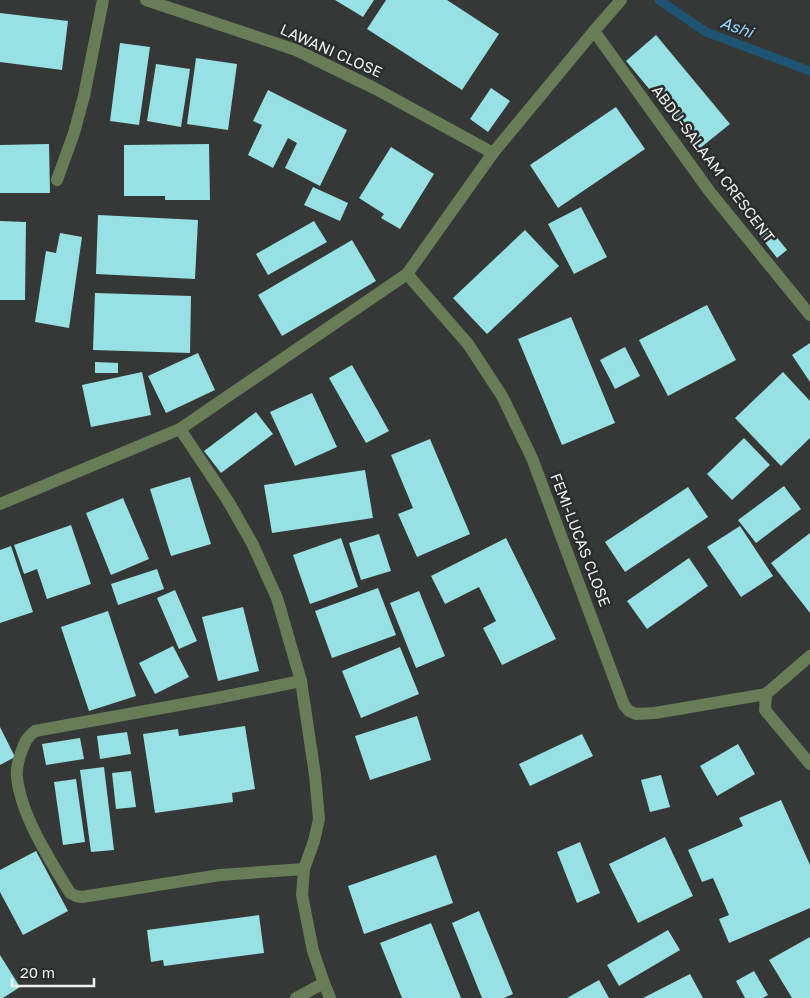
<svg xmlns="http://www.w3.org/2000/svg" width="810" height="998" font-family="'Golos Text',sans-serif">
<rect width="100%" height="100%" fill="#353836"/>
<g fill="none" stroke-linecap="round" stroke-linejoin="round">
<polyline stroke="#1e5471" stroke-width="9" points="659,0 706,32 810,71"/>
</g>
<g fill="#97e1e5">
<polygon points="335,0 374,0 363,17"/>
<polygon points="386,0 447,0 499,34 462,90 367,29"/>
<polygon points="0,13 68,21 62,70 0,62"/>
<polygon points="656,35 730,124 699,149 626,61"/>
<polygon points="120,43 150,47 139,125 110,121"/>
<polygon points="196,58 237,64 228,130 187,124"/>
<polygon points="156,64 190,69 181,127 147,121"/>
<polygon points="491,88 510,101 488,132 470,119"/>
<polygon points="268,90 347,130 320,186 285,168 297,143 288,138 273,168 248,155 262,125 253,121"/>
<polygon points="616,107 645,149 558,208 530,165"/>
<polygon points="49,144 50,193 0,193 0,145"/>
<polygon points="209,144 210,200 165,200 165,196 124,196 124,145"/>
<polygon points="391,147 434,174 400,229 381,218 384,214 359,198"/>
<polygon points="313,187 348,203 340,221 304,205"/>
<polygon points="581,207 607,257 574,274 548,224"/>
<polygon points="98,215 198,220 195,279 96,274"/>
<polygon points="0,221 26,222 25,300 0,300"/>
<polygon points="314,221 327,242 268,275 256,254"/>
<polygon points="766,224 787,250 777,258 757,232"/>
<polygon points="525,230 559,266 487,334 453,298"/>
<polygon points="60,233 82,237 69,328 35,322 46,251 56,253"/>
<polygon points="352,240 376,281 282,336 258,295"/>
<polygon points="95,293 191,296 190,353 93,350"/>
<polygon points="707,305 736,360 668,396 639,340"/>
<polygon points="571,317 615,423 562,445 518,339"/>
<polygon points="810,343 810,382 792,355"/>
<polygon points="625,347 640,376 615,389 600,360"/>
<polygon points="198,353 215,390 166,413 148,376"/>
<polygon points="95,362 118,363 118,373 95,373"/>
<polygon points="352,365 389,431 366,443 329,378"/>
<polygon points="142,372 151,415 91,427 82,385"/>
<polygon points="783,372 810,401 810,438 781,466 735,418"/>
<polygon points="312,393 337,447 295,466 270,412"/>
<polygon points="256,412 273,434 221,473 204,451"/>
<polygon points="744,438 770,465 732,500 707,474"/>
<polygon points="430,439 470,534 417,557 398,514 413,508 391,455"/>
<polygon points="365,470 373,518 272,533 264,485"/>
<polygon points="190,477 211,544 171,556 150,489"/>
<polygon points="784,486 801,509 756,543 738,520"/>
<polygon points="688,487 708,517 625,572 605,542"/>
<polygon points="123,498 149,559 111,575 86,513"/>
<polygon points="71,525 91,584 47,599 37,569 24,574 14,545"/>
<polygon points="740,526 773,576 741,597 707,547"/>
<polygon points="810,533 810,613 771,563"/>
<polygon points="379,534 391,571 361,580 349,543"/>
<polygon points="341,538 358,587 310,604 293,555"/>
<polygon points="506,538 556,639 502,665 483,628 496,621 479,587 445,604 431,576"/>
<polygon points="11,546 33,612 0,623 0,550"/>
<polygon points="689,558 708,586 647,629 627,601"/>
<polygon points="157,569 164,589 118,605 111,584"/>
<polygon points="378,588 396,635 332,658 315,611"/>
<polygon points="175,590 197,641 179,649 157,598"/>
<polygon points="419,591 445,656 416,668 390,603"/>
<polygon points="243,607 259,671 218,681 202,617"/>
<polygon points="108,611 136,696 89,711 61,627"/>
<polygon points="173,646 189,677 155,694 139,663"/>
<polygon points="400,647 419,694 361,718 342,671"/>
<polygon points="417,716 431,760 370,780 355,736"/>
<polygon points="245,726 255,789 232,793 233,802 155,813 143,734 178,729 179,736"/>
<polygon points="0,727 15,757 0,765"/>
<polygon points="127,732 131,754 100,759 97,736"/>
<polygon points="582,734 593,756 530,786 519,764"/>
<polygon points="80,738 84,759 46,765 42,744"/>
<polygon points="738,744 755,774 717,796 700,766"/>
<polygon points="104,767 114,850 91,852 80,770"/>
<polygon points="131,771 136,807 116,809 112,773"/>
<polygon points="661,775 670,807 650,812 641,780"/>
<polygon points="76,779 85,842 63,845 54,782"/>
<polygon points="781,800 810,865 810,908 729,943 719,919 729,915 713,878 702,882 688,850 743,826 739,818"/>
<polygon points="665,837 693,896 638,923 609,864"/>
<polygon points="580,842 600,893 577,903 557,852"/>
<polygon points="36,851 68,911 23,935 0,892 0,870"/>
<polygon points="436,855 453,903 364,934 348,886"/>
<polygon points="479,911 513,994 504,998 482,998 452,923"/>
<polygon points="259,915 264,953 164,966 163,960 151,962 147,930"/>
<polygon points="431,923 461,998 402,998 380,943"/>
<polygon points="668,930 680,950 619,986 607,965"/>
<polygon points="810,937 810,998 792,998 769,960"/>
<polygon points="0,955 20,987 3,998 0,998"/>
<polygon points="754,971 768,995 763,998 745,998 736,981"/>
<polygon points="690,974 703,998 643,998"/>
<polygon points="599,980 609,998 567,998"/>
</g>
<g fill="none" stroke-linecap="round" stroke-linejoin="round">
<g stroke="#677c57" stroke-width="12">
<polyline points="146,0 296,50 376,89 493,153"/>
<polyline points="594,31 710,192 810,315"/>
<polyline points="57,180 74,133 84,96 103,0"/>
<polyline points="407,274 468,344 502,396 532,458 624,705 629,711 636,714 655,713 766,694"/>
<polyline points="180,429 228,501 252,543 277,598 301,681 315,775 319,819 314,841 304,869 302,895 313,951 324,983 330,998"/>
<polyline points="0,504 180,429 407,274 493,153 594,31 621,0"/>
<polyline points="810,656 766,694 765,710 810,764"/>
<path d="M301,681l-84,17 -182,33c-8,6 -10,11 -13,19 -3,8 -6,19 -5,27 4,39 33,83 53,116l6,3 6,1 138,-22 84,-6"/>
<polyline points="296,998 324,983"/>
</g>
</g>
<g text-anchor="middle" stroke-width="5" stroke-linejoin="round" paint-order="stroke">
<g font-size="15" fill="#f0f2f1" stroke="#2b2d2c">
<text transform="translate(331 51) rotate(24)" y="5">LAWANI CLOSE</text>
<text transform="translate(713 164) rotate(53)" y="5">ABDU-SALAAM CRESCENT</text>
<text transform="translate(580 540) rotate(69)" y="5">FEMI-LUCAS CLOSE</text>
</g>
<g font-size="16" font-style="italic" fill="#96d5fa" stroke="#2b2d2c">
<text transform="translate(737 27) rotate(20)" y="6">Ashi</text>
</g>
</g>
<path d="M12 978v8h82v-8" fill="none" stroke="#f0f2f1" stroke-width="2.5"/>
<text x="20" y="978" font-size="15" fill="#f0f2f1" stroke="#2b2d2c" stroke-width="4" paint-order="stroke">20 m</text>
</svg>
